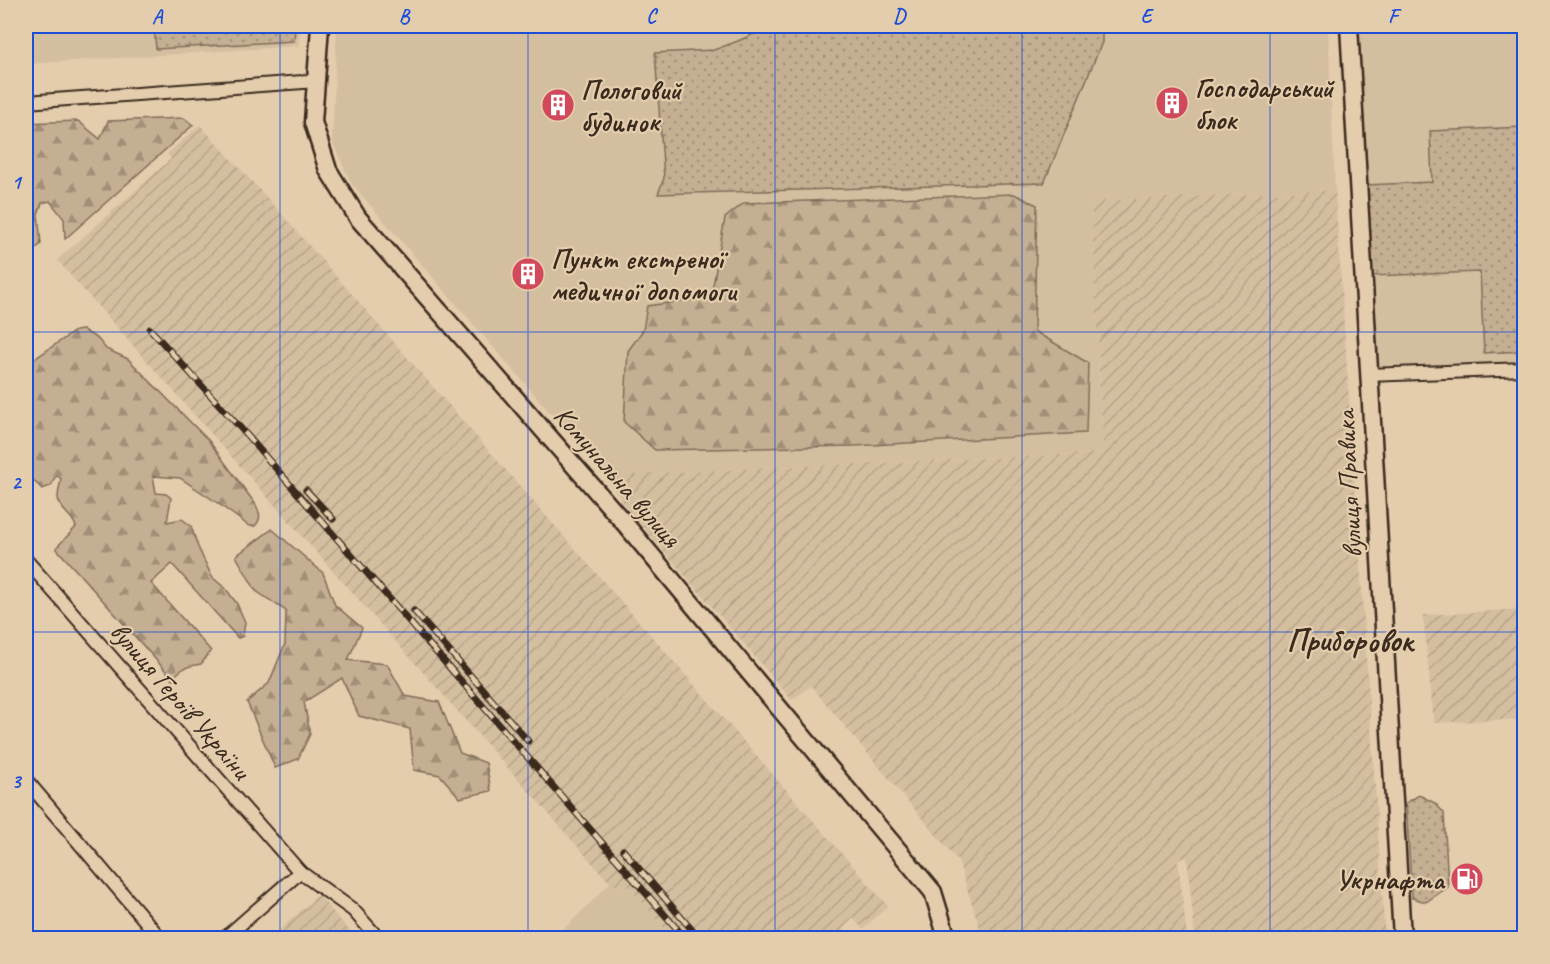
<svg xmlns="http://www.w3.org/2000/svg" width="1550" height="964" font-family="Caveat,sans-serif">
<defs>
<pattern id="industrial-furrows" width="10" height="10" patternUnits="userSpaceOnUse" patternTransform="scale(1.5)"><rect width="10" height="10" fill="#d4bea0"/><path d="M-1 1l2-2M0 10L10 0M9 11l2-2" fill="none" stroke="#b7a389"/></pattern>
<pattern id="grass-dots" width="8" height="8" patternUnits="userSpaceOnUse" patternTransform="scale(1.5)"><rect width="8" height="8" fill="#c5af93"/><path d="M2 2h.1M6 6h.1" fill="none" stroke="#a18f77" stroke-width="1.8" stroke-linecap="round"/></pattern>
<pattern id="forest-firs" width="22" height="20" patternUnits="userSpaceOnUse" patternTransform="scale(1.5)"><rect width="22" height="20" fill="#c5af93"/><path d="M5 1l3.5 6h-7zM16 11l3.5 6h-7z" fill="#a18f77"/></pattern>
</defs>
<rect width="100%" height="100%" fill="#e4cdad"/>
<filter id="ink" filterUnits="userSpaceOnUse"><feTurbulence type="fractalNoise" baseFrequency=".0167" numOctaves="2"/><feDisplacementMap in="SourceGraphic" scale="12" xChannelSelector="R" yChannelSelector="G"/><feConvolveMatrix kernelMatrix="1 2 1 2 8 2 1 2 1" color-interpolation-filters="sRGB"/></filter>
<g filter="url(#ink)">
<g fill="#d4bea0">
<polygon points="26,26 301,26 298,46 26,64"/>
<polygon points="337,26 1328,26 1335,190 1091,201 1103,453 604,475 351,183 332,141"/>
<polygon points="1349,26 1524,26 1524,369 1369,375"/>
<polygon points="610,883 621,888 626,883 673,938 555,938"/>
</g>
<g fill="url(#industrial-furrows)">
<polygon points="200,125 271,202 888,906 863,929 853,918 842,930 849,938 673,938 626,884 621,888 610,883 57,260 171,159 167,154"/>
<polygon points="1335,190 1385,938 1195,938 1187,857 1178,860 1187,938 983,938 958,861 811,686 792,700 631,513 604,475 1103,453 1091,201"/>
<polygon points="1524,609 1524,719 1434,723 1423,615"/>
<polygon points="318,895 356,938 271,938"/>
</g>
<g fill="url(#grass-dots)" stroke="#806c58" stroke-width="1.5">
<polygon points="154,26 295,26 294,41 156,49"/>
<polygon points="772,26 1102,26 1102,42 1044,183 658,194 664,178 655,53 714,50 738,41"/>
<polygon points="1524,127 1524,351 1484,353 1480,272 1370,276 1366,185 1432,182 1430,131"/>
<polygon points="1419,795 1435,803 1444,813 1448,887 1426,902 1412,898 1406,803"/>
</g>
<g fill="url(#forest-firs)" stroke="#806c58" stroke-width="1.5">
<polygon points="184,118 193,125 65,239 64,219 50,201 42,203 38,214 41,244 34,250 26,247 26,123 78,121 100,139 108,121"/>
<polygon points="1014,194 1037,205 1034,331 1088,363 1086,433 854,446 655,450 624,422 628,351 643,330 647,306 711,297 725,218 744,203"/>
<path d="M83,330l15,9 8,10 22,10 81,82 47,64c4,9 6,13 -1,21h-6l-33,-24 -36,-24 -27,-2 3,17 10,1 5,4 -4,24 15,-3 9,7 7,21 14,30 14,12 11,15 8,18 -2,14 -5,2 -66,-74 -21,19 60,68 -10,13c-13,2 -21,4 -28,15l-117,-131 20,-21c-3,-12 -17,-17 -18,-29 0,-6 2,-13 3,-19l-3,-3 -3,1 -4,9 -9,3 -11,-11 -5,1v-114l49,-34z"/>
<polygon points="272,529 323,573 335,605 362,628 348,660 387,664 405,696 439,702 460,753 486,763 491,791 460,798 440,775 414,770 410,729 359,716 342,678 304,702 310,734 298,759 275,768 247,702 269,683 285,644 286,611 256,591 236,556"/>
</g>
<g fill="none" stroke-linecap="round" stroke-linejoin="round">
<defs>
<g id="street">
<polyline points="26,102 317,81"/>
<polyline points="1369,375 1524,369"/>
<polyline points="26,560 300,872 353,910 378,938"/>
<polyline points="26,780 160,938"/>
<polyline points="225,938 300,872"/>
</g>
<g id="secondary">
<polyline points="320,26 313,122 328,170 358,218 626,525 933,892 947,938"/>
<polyline points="1349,26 1402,938"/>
</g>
</defs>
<use href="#street" stroke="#3b2a1e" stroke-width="16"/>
<use href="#secondary" stroke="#3b2a1e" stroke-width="21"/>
<use href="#street" stroke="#e4cdad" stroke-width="12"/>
<use href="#secondary" stroke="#e4cdad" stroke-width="16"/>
<defs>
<g id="rail">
<polyline points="150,329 245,433 685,938"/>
<polyline points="306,490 333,519"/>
<polyline points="414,611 528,741"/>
<polyline points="623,850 699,938"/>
</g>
</defs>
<use href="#rail" stroke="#3b2a1e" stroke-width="7"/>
<use href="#rail" stroke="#e4cdad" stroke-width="4.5" stroke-dasharray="14" stroke-linecap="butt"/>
</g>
</g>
<path fill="none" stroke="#1d4ed8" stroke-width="1.5" stroke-opacity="0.55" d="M280,26v912M528,26v912M775,26v912M1022,26v912M1270,26v912M26,332h1498M26,632h1498"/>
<defs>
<symbol id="building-disc" viewBox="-11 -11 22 22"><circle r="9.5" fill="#d1495b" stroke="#e4cdad"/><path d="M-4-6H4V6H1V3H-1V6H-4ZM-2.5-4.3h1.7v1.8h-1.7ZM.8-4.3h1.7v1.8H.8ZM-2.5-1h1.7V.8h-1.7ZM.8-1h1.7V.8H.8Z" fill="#fff"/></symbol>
<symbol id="fuel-disc" viewBox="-11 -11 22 22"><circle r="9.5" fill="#d1495b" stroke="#e4cdad"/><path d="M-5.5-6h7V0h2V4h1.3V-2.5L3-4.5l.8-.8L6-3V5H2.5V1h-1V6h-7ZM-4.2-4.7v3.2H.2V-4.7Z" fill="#fff"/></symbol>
</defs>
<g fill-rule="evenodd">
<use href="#building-disc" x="1153" y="84" width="38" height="38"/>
<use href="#building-disc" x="539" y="86" width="38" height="38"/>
<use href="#building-disc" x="509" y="255" width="38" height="38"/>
<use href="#fuel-disc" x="1448" y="860" width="38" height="38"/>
</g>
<g text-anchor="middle" stroke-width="4.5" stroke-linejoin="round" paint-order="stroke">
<g font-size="28" font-weight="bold" fill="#3b2a1e" stroke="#e4cdad" text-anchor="start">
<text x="1195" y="97">Господарський<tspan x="1195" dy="32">блок</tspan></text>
<text x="581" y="99">Пологовий<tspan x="581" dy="32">будинок</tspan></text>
<text x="551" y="268">Пункт екстреної<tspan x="551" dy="32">медичної допомоги</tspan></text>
<text x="1444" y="889" text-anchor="end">Укрнафта</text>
</g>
<g font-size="28" fill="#3b2a1e" stroke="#e4cdad">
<text transform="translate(618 476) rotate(49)" y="10">Комунальна вулиця</text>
<text transform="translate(1348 484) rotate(-93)" y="10">вулиця Правика</text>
<text transform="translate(181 700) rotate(49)" y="10">вулиця Героїв України</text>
</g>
<g font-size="32" font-weight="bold" fill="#3b2a1e" stroke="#e4cdad">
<text x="1350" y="651">Приборовок</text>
</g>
</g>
<rect width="1550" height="964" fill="none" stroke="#e4cdad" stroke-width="66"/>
<rect x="33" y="33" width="1484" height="898" fill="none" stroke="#1d4ed8" stroke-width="2"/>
<g font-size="20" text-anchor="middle" font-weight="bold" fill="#1d4ed8">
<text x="157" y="23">A</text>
<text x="404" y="23">B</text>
<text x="651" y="23">C</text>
<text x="899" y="23">D</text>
<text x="1146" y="23">E</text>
<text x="1393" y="23">F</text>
<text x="16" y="189">1</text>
<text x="16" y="489">2</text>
<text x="16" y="788">3</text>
</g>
</svg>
